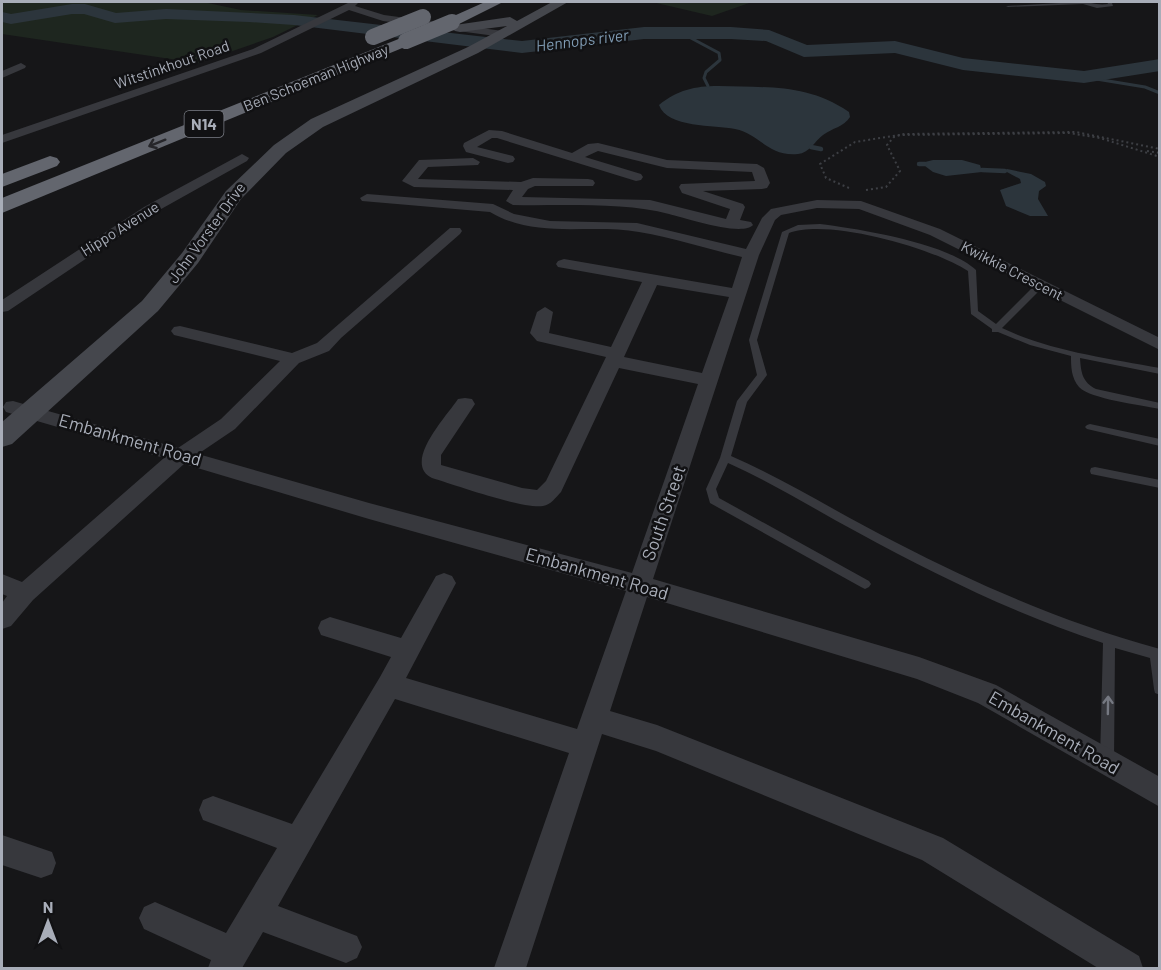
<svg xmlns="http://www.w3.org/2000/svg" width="1161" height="970" font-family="Barlow,sans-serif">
<rect width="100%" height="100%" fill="#161618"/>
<g fill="#1e261f">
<polygon points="2,2 117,3 203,2 241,10 318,15 273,37 198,63 2,34"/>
<polygon points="652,2 752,2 712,16"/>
</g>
<g fill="#2c353c">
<path d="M718,86c50,2 88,-3 131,26l1,5c-6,10 -18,11 -27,18 -8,6 -14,18 -25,19 -30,3 -38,-20 -63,-25 -20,-4 -68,-1 -76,-24 18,-15 36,-19 59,-19z"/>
<polygon points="933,160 962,160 980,165 982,172 946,176 933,172 925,166 925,162"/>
<polygon points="1007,169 1031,174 1045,182 1046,186 1039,191 1038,199 1048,216 1030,216 1006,206 1000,190 1021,183 1020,179 1005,171"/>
</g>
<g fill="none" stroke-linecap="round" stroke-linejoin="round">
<g stroke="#2c353c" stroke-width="3">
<polyline points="684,31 689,37 719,53 720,60 706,72 704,78 708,86"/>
<polyline points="1084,77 1145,87 1160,93"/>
</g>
<g stroke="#2c353c" stroke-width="4.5">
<polyline points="811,147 821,149"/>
<polyline points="919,164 925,164"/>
<polyline points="982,170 1005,171"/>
</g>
<polygon fill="#2c353c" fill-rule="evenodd" points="72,4 85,4 116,13 166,9 294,15 522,41 644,27 731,27 769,30 807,45 895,41 963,58 1084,71 1160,59 1160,71 1084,83 963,70 895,53 804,57 766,41 731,39 644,39 522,53 294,25 249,22 166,19 115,23 84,14 72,14 11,24 2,22 2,12 11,14"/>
<g stroke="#3d3f44" stroke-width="2" stroke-dasharray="2 3" stroke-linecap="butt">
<polyline points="1147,151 1160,153"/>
<polyline points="849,188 826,178 820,164 855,142 899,135 1069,133 1100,138 1160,157"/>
<polyline points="866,190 886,187 900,171 887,145 894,137 904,134 1076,132 1160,149"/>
</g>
<g fill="#37383d" fill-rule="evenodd">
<path d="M1078,2c10,-1 18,4 30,2l-1,-2h43l-38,1 1,3 -16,2 -14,-4 -75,3 -2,-1z"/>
<path d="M820,224c40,5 127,19 156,46l2,41 18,13 41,-41h6v4l-41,41c48,23 105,30 158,40v6l-80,-16c1,14 2,24 16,31l64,14v6c-19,-4 -70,-10 -81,-22 -8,-9 -8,-21 -8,-31l-41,-11 -32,-13h-6v-3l-21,-15 -3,-43c-35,-23 -140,-53 -179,-38l-32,107 10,35 -20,27 -16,54c57,25 110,59 166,87 85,44 171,81 263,106v46l-5,-2 -1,-4 -4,-31 -35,-10 -1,112 -2,5 -5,2 -5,-2 -2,-5 3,-117c-86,-28 -167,-68 -246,-111 -43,-23 -84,-49 -129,-69l-12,26 3,9 150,83 2,3 -2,3 -4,2 -4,-2 -151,-84 -4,-14 14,-31 17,-57 20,-26 -8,-35 33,-108 16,-7z"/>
<polygon points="1090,424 1160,439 1160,446 1087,429 1085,427 1087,425"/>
<polygon points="1095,467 1160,480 1160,488 1091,474 1090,471 1091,468"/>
</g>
<g fill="#37383d" fill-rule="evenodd">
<polygon points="350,2 359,2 355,6 384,15 503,31 508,34 503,37 383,21 349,10 261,53 2,143 2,135 253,49"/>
<polygon points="21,63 26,66 25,68 2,78 2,71"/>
<path d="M489,130l13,1 70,22 16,-9 10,-1 69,17 90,4 7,4 6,15 -3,5 -5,1 -59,2 40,13 2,3 -5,13 11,2 2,3c-11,12 -68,-7 -84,-11 -44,-12 -109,-8 -156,-9l-7,-4 7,-11 -99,-3 -12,-6 17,-21 54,-2 7,4 -2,3 -50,2 -10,12 103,3 12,-4 55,1 5,1 2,3 -2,3h-58l-7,3 -6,8 128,3 76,19 4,-10 -48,-16 -3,-6 2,-3 74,-3 -3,-9 -85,-4 -69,-17 -13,6 56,17 2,3 -2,3 -5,1 -139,-43h-5l-15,9 36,9 2,3 -2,3 -5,1 -42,-11 -3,-6 1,-3z"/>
<polygon points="242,154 249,158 247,161 154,213 8,311 2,312 2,300 144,207"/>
<path d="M367,194l126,10 21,10 36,7 87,2 109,26 16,-31 9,-9 46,-9 44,1 79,28 220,109v12l-230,-115 -71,-26 -42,-1 -36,7 -6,5 -16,35 -106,324 266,78 77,28 164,92v30l-182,-104 -61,-24 -270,-82 -37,114 47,14 286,113 196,118 4,12h-45l-176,-108 -266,-109 -54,-17 -76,234h-32l75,-215 -174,-54 -117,207 79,30 5,11 -5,11 -11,5 -83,-31 -21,36h-34l3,-8 -67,-31 -5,-11 5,-11 11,-5 71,31 51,-85 -74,-28 -4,-10 4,-10 10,-4 79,28 88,-147 11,-20 -70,-22 -3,-7 3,-7 9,-4 71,21 35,-62 8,-3 8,3 4,7 -50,95 171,51 49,-138 -257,-72 -185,-55 -151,136 -22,26 -9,3v-26l5,-7 -5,-2v-20l20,8 142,-124 -158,-46 -3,-5 3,-5 7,-1 165,47 43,-29 59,-58 -106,-26 -3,-4 3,-4 6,-1 112,27 25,-10 133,-115h10l2,3 -2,3 -119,104 -12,13 -30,12 -64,66 -37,25 171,49 263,70 66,-189 -79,-16 -58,124c-5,5 -10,13 -18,14 -21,3 -88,-21 -111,-28 -30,-15 14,-61 26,-79l7,-1 7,1 3,5 -34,51v10l81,23 15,2 9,-9 60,-124 -69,-16 -7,-8 7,-21 8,-5 8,5 -4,21 62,14 31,-65 -84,-15 -2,-3 2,-3 6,-2 168,29 10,-31c-34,-8 -68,-19 -103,-25 -50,-9 -102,8 -149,-20l-128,-11 -2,-3zM657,285l72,12 -27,76 -78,-16z"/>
<polygon points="2,835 52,852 56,863 52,874 41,878 2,865"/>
</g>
<polygon fill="#45474d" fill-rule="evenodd" points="552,2 568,2 478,53 323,127 286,153 241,199 198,263 158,311 12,444 2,447 2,422 142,301 182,253 226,191 274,145 311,119 468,47 507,26 460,32 455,31 453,28 455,25 510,17 517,21"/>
<g fill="#63666e" fill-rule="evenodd">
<polygon points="485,2 503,2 457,25 447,25 444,22 447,19"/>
<polygon points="406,36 414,41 412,44 2,213 2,198"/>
<polygon points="50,156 57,158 60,162 57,166 2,187 2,174"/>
</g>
<g stroke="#63666e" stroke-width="16">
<polyline points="373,37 423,17"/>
<polyline points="406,41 452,22"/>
</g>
</g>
<defs><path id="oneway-shaft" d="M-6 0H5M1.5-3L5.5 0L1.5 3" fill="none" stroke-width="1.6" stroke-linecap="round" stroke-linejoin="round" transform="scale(1.5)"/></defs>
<use stroke="#26262a" href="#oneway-shaft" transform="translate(157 143) rotate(158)"/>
<use stroke="#757881" href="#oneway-shaft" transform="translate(1108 705) rotate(-89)"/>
<g text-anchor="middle" stroke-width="5" stroke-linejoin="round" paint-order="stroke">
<g font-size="15" fill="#a8adb8" stroke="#111113">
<text transform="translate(172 65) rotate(-19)" y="5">Witstinkhout Road</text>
<text transform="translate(316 78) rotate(-22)" y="5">Ben Schoeman Highway</text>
<text transform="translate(120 229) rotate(-32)" y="5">Hippo Avenue</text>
<text transform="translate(207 233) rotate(-54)" y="5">John Vorster Drive</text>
<text transform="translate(1012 271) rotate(27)" y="5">Kwikkie Crescent</text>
</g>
<g font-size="16" font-style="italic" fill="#7f9bb3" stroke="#111113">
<text transform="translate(582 40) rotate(-7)" y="6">Hennops river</text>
</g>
<rect fill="#111113" stroke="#7b7e86" stroke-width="1.5" x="184.5" y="111" width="39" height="26" rx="4.5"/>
<g font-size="16" font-weight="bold" fill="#a8adb8">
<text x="204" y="130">N14</text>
</g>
<g font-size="18" fill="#a8adb8" stroke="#111113">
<text transform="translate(130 440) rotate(16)" y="6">Embankment Road</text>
<text transform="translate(664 513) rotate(-71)" y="6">South Street</text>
<text transform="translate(597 574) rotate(16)" y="6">Embankment Road</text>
<text transform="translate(1054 733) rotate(30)" y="6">Embankment Road</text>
</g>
</g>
<rect width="1161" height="970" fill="none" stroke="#a8adb8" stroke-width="6"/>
<g transform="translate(48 922)" stroke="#111113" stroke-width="4.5" paint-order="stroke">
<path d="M0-4.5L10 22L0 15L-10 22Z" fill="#a8adb8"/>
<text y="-9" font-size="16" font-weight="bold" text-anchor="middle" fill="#a8adb8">N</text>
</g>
</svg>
